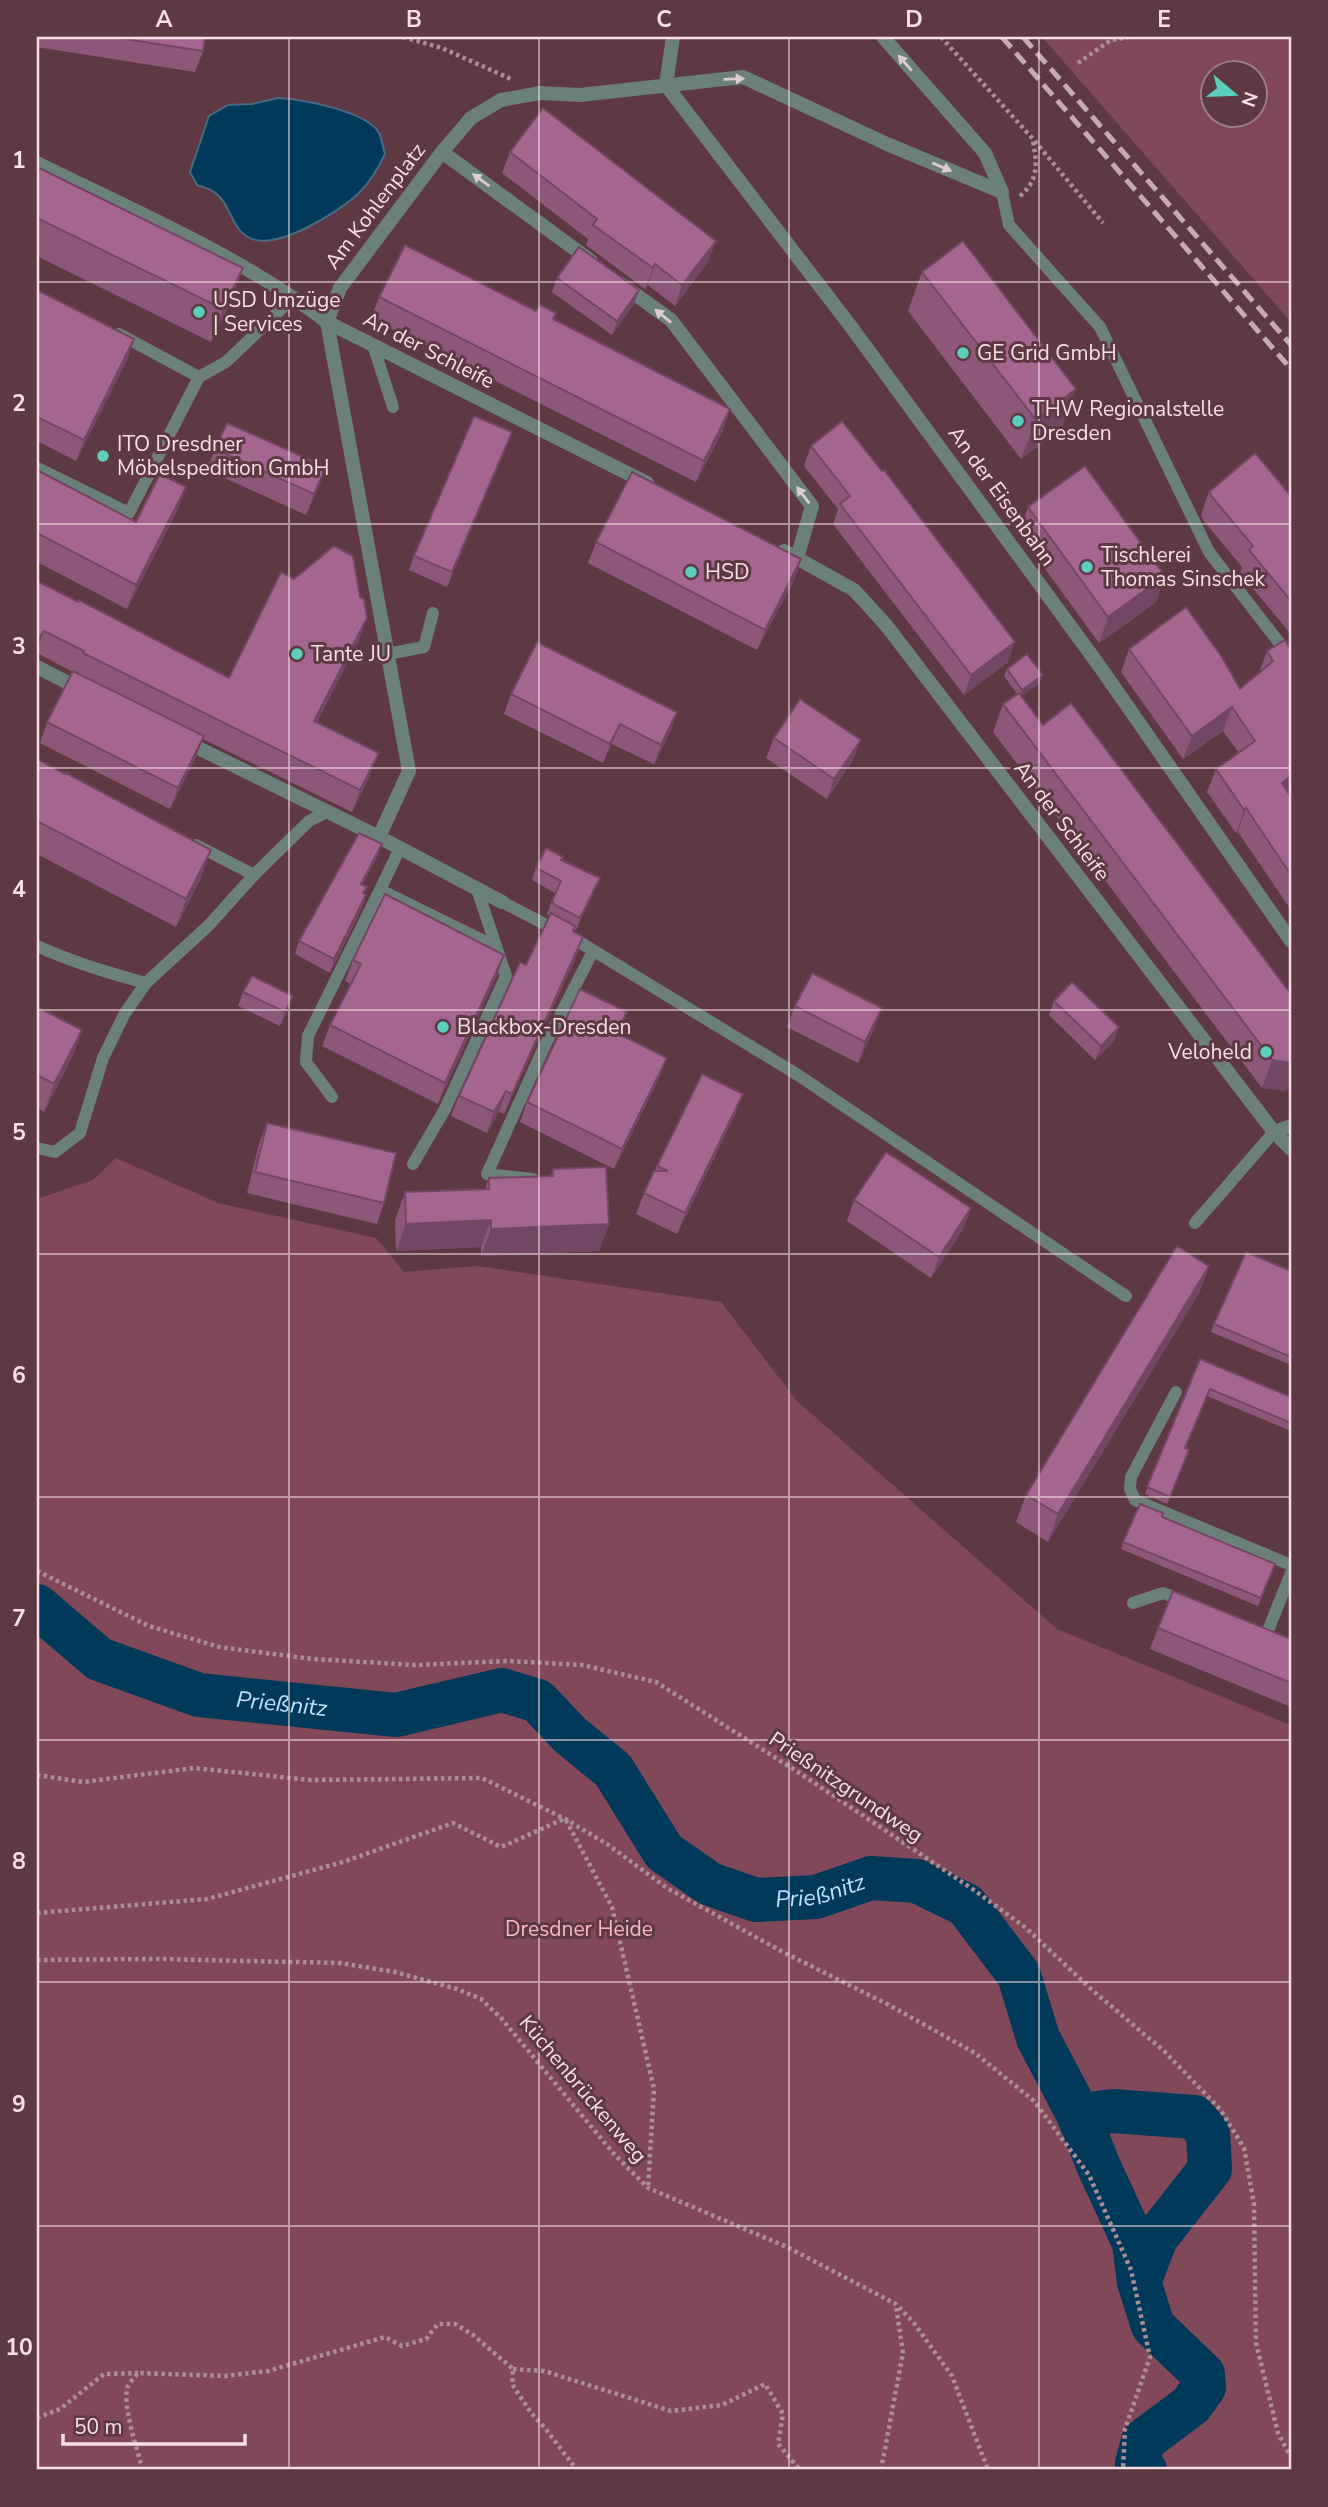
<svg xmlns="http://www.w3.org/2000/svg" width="1328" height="2507" font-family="'Nunito Sans',sans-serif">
<rect width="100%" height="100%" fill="#5e3944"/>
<g fill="#804858" fill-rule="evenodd">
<path d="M1042,37h249v285l-14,-16zM1212,74h42v42h-42z"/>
<polygon points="116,1158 218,1203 376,1238 404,1272 477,1266 721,1302 797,1401 1057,1629 1291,1725 1291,2470 37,2470 37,1199 93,1180"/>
</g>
<path fill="#003959" stroke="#4a6b83" stroke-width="2" d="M278,98c23,1 89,13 101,35 3,6 4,15 6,21 -7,15 -15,28 -27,40 -20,18 -83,59 -110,43 -18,-10 -18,-37 -36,-46 -4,-3 -10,-4 -15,-6l-7,-13 19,-56 19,-11 24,-1z"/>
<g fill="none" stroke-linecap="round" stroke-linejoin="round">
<g stroke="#003959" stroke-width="44">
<path id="s1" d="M37,1606l62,53 100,36 197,20 106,-25 36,11 32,34 43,35 51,82 46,32 46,16 60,-3 55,-19 46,3 49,24 53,70 19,63 39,74 22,55 35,76 5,39 14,44 50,48 1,13 -13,18 -48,36 -6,23 8,6"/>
<polyline points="1077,2112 1089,2114 1113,2111 1194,2117 1208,2133 1210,2169 1156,2238 1139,2282"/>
</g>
<g stroke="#ac8d96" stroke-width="4.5" stroke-dasharray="3.5 3.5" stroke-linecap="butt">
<polyline points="403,37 442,48 511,79"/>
<polyline points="941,37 1033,139 1103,223"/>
<polyline points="1078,63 1111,40 1129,37"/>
<path d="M1020,196c19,-16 17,-32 13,-55"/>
<polyline points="37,1571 149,1626 219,1647 313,1659 415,1665 508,1661 582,1665 656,1682 801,1774 974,1890 1026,1928 1091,1989 1164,2051 1220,2109 1244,2148 1254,2204 1256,2343 1278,2433 1291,2457"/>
<polyline points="37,1775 83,1782 194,1768 310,1780 482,1778 565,1819 607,1844 667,1888 781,1951 889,2005 975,2053 1034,2101 1089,2175 1131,2270 1150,2357 1125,2429 1123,2470"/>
<polyline points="566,1820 612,1907 654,2089 648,2187"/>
<polyline points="37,1913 207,1899 343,1862 453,1823 501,1847 564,1819"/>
<polyline points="37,1960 158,1959 340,1963 395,1972 457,1989 481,1999 501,2018 614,2154 648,2188 787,2247 896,2304 914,2323 952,2376 988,2470"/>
<polyline points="513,2369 544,2371 671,2411 722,2405 765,2384 783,2414 778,2444 800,2470"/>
<polyline points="37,2418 60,2409 104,2374 138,2373"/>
<path d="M143,2470c-5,-17 -22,-68 -15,-84 2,-4 7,-9 10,-13l87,3 43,-5 117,-34 17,9 24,-7 12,-15h17l18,11 40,34 -1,15 19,29 14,15 32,42"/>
<polyline points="881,2470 903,2353 896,2306"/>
</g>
<g stroke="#6b7f7b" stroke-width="12">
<polyline points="1002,192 1009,225 1100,327 1209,552 1291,658"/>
<polyline points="119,334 199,377"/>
<polyline points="373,345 393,407"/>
<polyline points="37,468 129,513 199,377 226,362 294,297"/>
<polyline points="387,654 424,647 433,613"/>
<polyline points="196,845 254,875"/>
<polyline points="400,848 380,890 494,946"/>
<polyline points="502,902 581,943 798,1075 1126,1296"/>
<path d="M37,946c35,16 71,27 109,37"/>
<polyline points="332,1097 306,1062 308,1036 380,890"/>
<polyline points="37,1148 55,1152 80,1133 103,1058 125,1013 146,983 209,925 254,875 309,821 327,812"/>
<polyline points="413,1164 445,1109 506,976 477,889"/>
<polyline points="533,1179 487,1174 545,1045 593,951"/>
<polyline points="1195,1223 1274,1132"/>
<polyline points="1176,1392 1131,1477 1130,1489 1135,1500 1291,1565"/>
<polyline points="1133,1603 1163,1593 1187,1602"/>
<polyline points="1267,1633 1291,1573"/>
</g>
<g stroke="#6b7f7b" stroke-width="14">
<polyline points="673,37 666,85 852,328 1098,664 1291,941"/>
<polyline points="442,152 591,261"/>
<path d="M37,163c99,49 202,92 290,159l320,161"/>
<polyline points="621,284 671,320 812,506 797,558"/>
<polyline points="327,322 340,288 442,152 471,118 501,100 540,93 580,95 743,77 887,144 1002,192 985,153 883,37"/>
<polyline points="327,322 409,771 379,837"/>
<polyline points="784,551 854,590 886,625 1274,1132 1291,1149"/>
<polyline points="37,667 82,690"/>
<polyline points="182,740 379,837 502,902"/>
<polyline points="1274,1132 1291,1126"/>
</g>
<g stroke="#c6aab1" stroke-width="5" stroke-dasharray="14 7" stroke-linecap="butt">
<polyline points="1002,37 1291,369"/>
<polyline points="1023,37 1291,345"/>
</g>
</g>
<g fill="#8d577a">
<polygon points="37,37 205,37 203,51 195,72 37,47"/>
<polygon points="510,152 708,262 675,306 648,285 645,289 586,245 588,239 502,173"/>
<polygon points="37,167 231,301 211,342 37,256"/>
<polygon points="922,272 1062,428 1021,459 908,311"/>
<polygon points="557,278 634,304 612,335 552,292"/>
<polygon points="37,290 134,339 127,360 76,461 37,441"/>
<polygon points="379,297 554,320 723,430 696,482 371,318"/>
<polygon points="512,432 447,587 409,570 414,556"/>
<polygon points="811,446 1008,662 964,695 833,524 838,509 804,466"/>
<polygon points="215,449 326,467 318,488 306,515 207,470"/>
<polygon points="37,470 136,522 186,487 177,511 127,609 37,562"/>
<polygon points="1209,492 1291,496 1291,634 1240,573 1242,567 1203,520 1201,515"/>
<polygon points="1028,507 1156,602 1099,643 1019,533"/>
<polygon points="596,542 801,559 794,580 757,650 588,563"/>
<polygon points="37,581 229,678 359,640 317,722 370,775 352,812 203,739 196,757 170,809 40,743 47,722 73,672 37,653"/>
<polygon points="1129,649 1240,689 1259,673 1267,651 1291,650 1291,793 1290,794 1291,797 1291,910 1238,832 1236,833 1207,792 1216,769 1239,753 1223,731 1183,759 1121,672"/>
<polygon points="1007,669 1040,683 1021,696 1043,725 1291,994 1285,1091 1262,1088 993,732 1003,704 1017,694 1004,676"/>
<polygon points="511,694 677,712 670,732 654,764 612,744 603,763 504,714"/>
<polygon points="774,738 853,760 827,799 766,758"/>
<polygon points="37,759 201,878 176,927 37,854"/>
<polygon points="377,857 362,885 364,893 366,895 362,908 330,973 295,954 299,941"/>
<polygon points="562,860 595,890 576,930 574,930 574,931 576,957 504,1114 499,1112 487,1133 451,1116 459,1096 526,965 549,916 547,914 555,893 532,880 536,868"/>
<polygon points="504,955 497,975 438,1104 322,1046 330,1025 351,984 345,981 353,960"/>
<polygon points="243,992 293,996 280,1026 238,1006"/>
<polygon points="1054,1001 1114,1041 1095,1060 1049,1015"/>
<polygon points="795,1006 874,1029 858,1063 787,1027"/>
<polygon points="37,1007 82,1030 72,1057 44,1112 37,1108"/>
<polygon points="619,1034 667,1058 659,1078 614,1169 520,1122 527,1102"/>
<polygon points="735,1115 677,1234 636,1214 644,1193 657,1166"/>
<polygon points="267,1123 384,1203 377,1224 247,1193 259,1144"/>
<polygon points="553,1169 609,1224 599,1251 481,1256 481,1247 396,1251 395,1220 405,1192 485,1189 489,1178 551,1176"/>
<polygon points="854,1200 971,1208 963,1229 931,1278 847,1221"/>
<polygon points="1209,1266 1199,1293 1048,1542 1016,1522 1026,1495"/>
<polygon points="1291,1271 1291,1365 1211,1332 1214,1324"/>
<polygon points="1200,1359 1291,1397 1291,1431 1207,1396 1186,1448 1189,1450 1167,1504 1145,1494"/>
<polygon points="1162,1517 1275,1564 1258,1606 1121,1549 1123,1542"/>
<polygon points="1158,1628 1291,1639 1291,1707 1150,1649"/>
</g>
<g fill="#734763">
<polygon points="716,241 708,262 675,306 682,285"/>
<polygon points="655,264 648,285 645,289 653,268"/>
<polygon points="243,268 231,301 211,342 223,309"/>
<polygon points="639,290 634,304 612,335 617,321"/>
<polygon points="134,339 127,360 76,461 84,440"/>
<polygon points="1076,389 1062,428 1021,459 1036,420"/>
<polygon points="730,409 723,430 696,482 704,461"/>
<polygon points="512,432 507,446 447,587 452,572"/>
<polygon points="326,467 318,488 306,515 314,494"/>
<polygon points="186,487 177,511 127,609 136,585"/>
<polygon points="801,559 794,580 757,650 765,630"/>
<polygon points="1165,576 1156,602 1099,643 1108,617"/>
<polygon points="367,618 359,640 306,743 314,721"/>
<polygon points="44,631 37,650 37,640"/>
<polygon points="1015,642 1008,662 964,695 971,675"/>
<polygon points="1043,675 1040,683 1020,697 1022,690"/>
<polygon points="1232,707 1223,731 1183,759 1192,736"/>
<polygon points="677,712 670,732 654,764 661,745"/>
<polygon points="620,724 612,744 603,763 610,744"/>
<polygon points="204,736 196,757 170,809 178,788"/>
<polygon points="861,740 853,760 827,799 834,779"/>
<polygon points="379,753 370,775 352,812 360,790"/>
<polygon points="1291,776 1291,793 1273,806 1282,783"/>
<polygon points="1246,808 1238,832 1236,833 1244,810"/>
<polygon points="382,844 377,857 356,897 361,884"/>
<polygon points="211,850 201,878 176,927 186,899"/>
<polygon points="600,878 595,890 576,930 580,918"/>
<polygon points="366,895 362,908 330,973 334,959"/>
<polygon points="583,937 576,957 504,1114 512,1094"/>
<polygon points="504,955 497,975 438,1104 445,1083"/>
<polygon points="293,996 288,1010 280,1026 285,1012"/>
<polygon points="882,1008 874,1029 858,1063 865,1042"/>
<polygon points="627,1012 620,1032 610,1053 617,1033"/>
<polygon points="1119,1027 1114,1041 1095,1060 1101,1046"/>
<polygon points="82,1030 72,1057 44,1112 54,1084"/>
<polygon points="667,1058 659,1078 614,1169 622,1149"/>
<polygon points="1272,1060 1291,1063 1291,1086 1285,1091 1262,1088"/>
<polygon points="506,1091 499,1112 487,1133 494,1112"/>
<polygon points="743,1094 735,1115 677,1234 685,1213"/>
<polygon points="971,1208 963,1229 931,1278 939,1257"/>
<polygon points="491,1220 481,1247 396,1251 406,1224"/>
<polygon points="609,1224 599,1251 481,1256 491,1229"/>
<polygon points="1209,1266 1199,1293 1048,1542 1058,1514"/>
</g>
<g fill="#a4658e" stroke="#734763" stroke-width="2">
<polygon points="112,37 205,37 203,51"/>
<polygon points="543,108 716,241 682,285 655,264 653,268 593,225 597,219 510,152"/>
<polygon points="37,167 243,268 223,309 37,218"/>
<polygon points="963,241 1076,389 1036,420 922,272"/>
<polygon points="405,245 536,311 540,305 556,313 553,319 730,409 704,461 379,297"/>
<polygon points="579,247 639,290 617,321 557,278"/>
<polygon points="37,290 134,339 84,440 37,417"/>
<polygon points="474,416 512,432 452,572 414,556"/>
<polygon points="842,421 882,471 884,470 1015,642 971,675 840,504 850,496 811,446"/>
<polygon points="227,423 326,467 314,494 215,449"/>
<polygon points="1255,453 1291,496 1291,601 1249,550 1253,546 1212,497 1209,492"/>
<polygon points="1085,466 1165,576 1108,617 1028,507"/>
<polygon points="37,470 136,522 160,474 186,487 136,585 37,533"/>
<polygon points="632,472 801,559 765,630 596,542"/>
<polygon points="334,546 353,556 360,597 364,599 367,618 314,721 379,753 360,790 83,653 84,651 44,631 37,640 37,581 78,602 79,600 229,678 281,572 294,579"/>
<polygon points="1186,607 1222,657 1240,689 1273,661 1267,651 1285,640 1291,650 1291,776 1282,783 1291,797 1291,875 1246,808 1244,810 1216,769 1255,741 1232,707 1192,736 1129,649"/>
<polygon points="537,642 677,712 661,745 620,724 610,744 511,694"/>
<polygon points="1027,654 1043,675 1022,690 1007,669"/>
<polygon points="73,671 204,736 178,788 47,722"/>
<polygon points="1019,693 1043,725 1071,703 1291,994 1291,1063 1272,1060 1003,704"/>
<polygon points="800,699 861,740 834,779 774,738"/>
<polygon points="37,759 65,774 66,773 211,850 186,899 37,821"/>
<polygon points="359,833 382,844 361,884 367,887 363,893 366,895 334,959 299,941"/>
<polygon points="546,848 563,857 561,860 600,878 580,918 555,905 552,901 561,881 536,868"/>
<polygon points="385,894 504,955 445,1083 330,1025 361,964 353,960"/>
<polygon points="551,913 575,926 573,931 583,937 512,1094 506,1091 494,1112 459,1096 520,962 526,965"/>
<polygon points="812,973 882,1008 865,1042 795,1006"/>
<polygon points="252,976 293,996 285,1012 243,992"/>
<polygon points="1072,982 1119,1027 1101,1046 1054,1001"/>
<polygon points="580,989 627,1012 617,1033 667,1058 622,1149 527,1102"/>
<polygon points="37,1007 82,1030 54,1084 37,1075"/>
<polygon points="702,1074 743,1094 685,1213 644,1193 654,1171 668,1171 657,1166"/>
<polygon points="267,1123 396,1153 384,1203 255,1172"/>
<polygon points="886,1152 971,1208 939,1257 854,1200"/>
<polygon points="606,1167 609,1224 491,1229 491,1220 406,1224 405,1192 489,1189 489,1178 553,1176 553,1169"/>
<polygon points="1177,1246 1209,1266 1058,1514 1026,1495"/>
<polygon points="1246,1252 1291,1271 1291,1357 1214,1324"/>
<polygon points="1200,1359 1291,1397 1291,1423 1210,1389 1185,1448 1189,1450 1170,1497 1147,1487"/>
<polygon points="1140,1504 1163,1513 1162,1517 1275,1564 1261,1598 1123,1542"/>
<polygon points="1173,1591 1291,1639 1291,1683 1158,1628"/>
</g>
<defs><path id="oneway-solid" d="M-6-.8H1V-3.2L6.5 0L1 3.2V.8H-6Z" transform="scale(1.75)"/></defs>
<g fill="#dbccd0">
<use href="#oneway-solid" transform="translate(905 63) rotate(-131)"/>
<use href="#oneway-solid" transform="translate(734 79) rotate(-2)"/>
<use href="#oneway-solid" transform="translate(942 167) rotate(23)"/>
<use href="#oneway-solid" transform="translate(481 180) rotate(-144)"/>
<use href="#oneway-solid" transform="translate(663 316) rotate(-141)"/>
<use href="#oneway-solid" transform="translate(803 495) rotate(-127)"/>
</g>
<path fill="none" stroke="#f7dfe5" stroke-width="2" stroke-opacity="0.55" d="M289,37v2433M539,37v2433M789,37v2433M1039,37v2433M37,282h1254M37,524h1254M37,768h1254M37,1010h1254M37,1254h1254M37,1497h1254M37,1740h1254M37,1982h1254M37,2226h1254"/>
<g fill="#5bcebc" stroke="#5e3944" stroke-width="2.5">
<circle cx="199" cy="312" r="7"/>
<circle cx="963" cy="353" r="7"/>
<circle cx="1018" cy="421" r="7"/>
<circle cx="103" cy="456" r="7"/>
<circle cx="1087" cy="567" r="7"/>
<circle cx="691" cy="572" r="7"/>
<circle cx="297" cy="654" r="7"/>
<circle cx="443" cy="1027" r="7"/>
<circle cx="1266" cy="1052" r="7"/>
</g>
<g text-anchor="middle" stroke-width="6" stroke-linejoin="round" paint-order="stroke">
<g font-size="21" fill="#f7dfe5" stroke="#5e3944">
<text transform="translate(375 206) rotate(-53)" y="7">Am Kohlenplatz</text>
<text transform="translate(429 350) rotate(27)" y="7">An der Schleife</text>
<text transform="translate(1002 496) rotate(54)" y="7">An der Eisenbahn</text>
<text transform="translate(1062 821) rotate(53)" y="7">An der Schleife</text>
<text transform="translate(846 1787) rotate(34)" y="7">Prießnitzgrundweg</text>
<text transform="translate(583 2089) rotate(50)" y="7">Küchenbrückenweg</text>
</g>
<g font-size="21" fill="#f7dfe5" stroke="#5e3944" text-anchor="start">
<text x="213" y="307">USD Umzüge<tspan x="213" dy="24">| Services</tspan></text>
<text x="977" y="360">GE Grid GmbH</text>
<text x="1032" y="416">THW Regionalstelle<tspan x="1032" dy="24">Dresden</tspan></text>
<text x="117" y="451">ITO Dresdner<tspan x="117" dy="24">Möbelspedition GmbH</tspan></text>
<text x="1101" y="562">Tischlerei<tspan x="1101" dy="24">Thomas Sinschek</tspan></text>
<text x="705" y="579">HSD</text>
<text x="311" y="661">Tante JU</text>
<text x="457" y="1034">Blackbox-Dresden</text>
<text x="1252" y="1059" text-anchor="end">Veloheld</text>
</g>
<g font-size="21" fill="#f7b7c7" stroke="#5e3944">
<text x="579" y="1936">Dresdner Heide</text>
</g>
<g font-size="23" font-style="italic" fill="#bee0fa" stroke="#5e3944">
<text dy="8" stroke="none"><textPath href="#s1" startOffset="271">Prießnitz</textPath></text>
<text dy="8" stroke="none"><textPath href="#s1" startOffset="901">Prießnitz</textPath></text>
</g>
</g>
<rect width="1328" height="2507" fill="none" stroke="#5e3944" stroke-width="77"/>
<g transform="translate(1234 94) rotate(109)"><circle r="33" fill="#5e3944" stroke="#9b7b84" stroke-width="2"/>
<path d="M0-5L12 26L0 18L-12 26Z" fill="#5bcebc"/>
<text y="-10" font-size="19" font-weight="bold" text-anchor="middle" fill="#f7dfe5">N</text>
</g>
<path d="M63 2434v10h182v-10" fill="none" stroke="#f7dfe5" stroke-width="3.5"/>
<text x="74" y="2434" font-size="21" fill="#f7dfe5" stroke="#5e3944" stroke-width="5" paint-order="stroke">50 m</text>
<rect x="38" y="38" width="1252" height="2430" fill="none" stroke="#f7dfe5" stroke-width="2.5"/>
<g font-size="23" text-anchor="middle" font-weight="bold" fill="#f7dfe5">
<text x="164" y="27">A</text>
<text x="414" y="27">B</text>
<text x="664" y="27">C</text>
<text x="914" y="27">D</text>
<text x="1164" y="27">E</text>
<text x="19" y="168">1</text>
<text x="19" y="411">2</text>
<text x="19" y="654">3</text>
<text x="19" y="897">4</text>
<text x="19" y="1140">5</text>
<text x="19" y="1383">6</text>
<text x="19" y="1626">7</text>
<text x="19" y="1869">8</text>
<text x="19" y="2112">9</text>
<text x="19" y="2355">10</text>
</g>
</svg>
